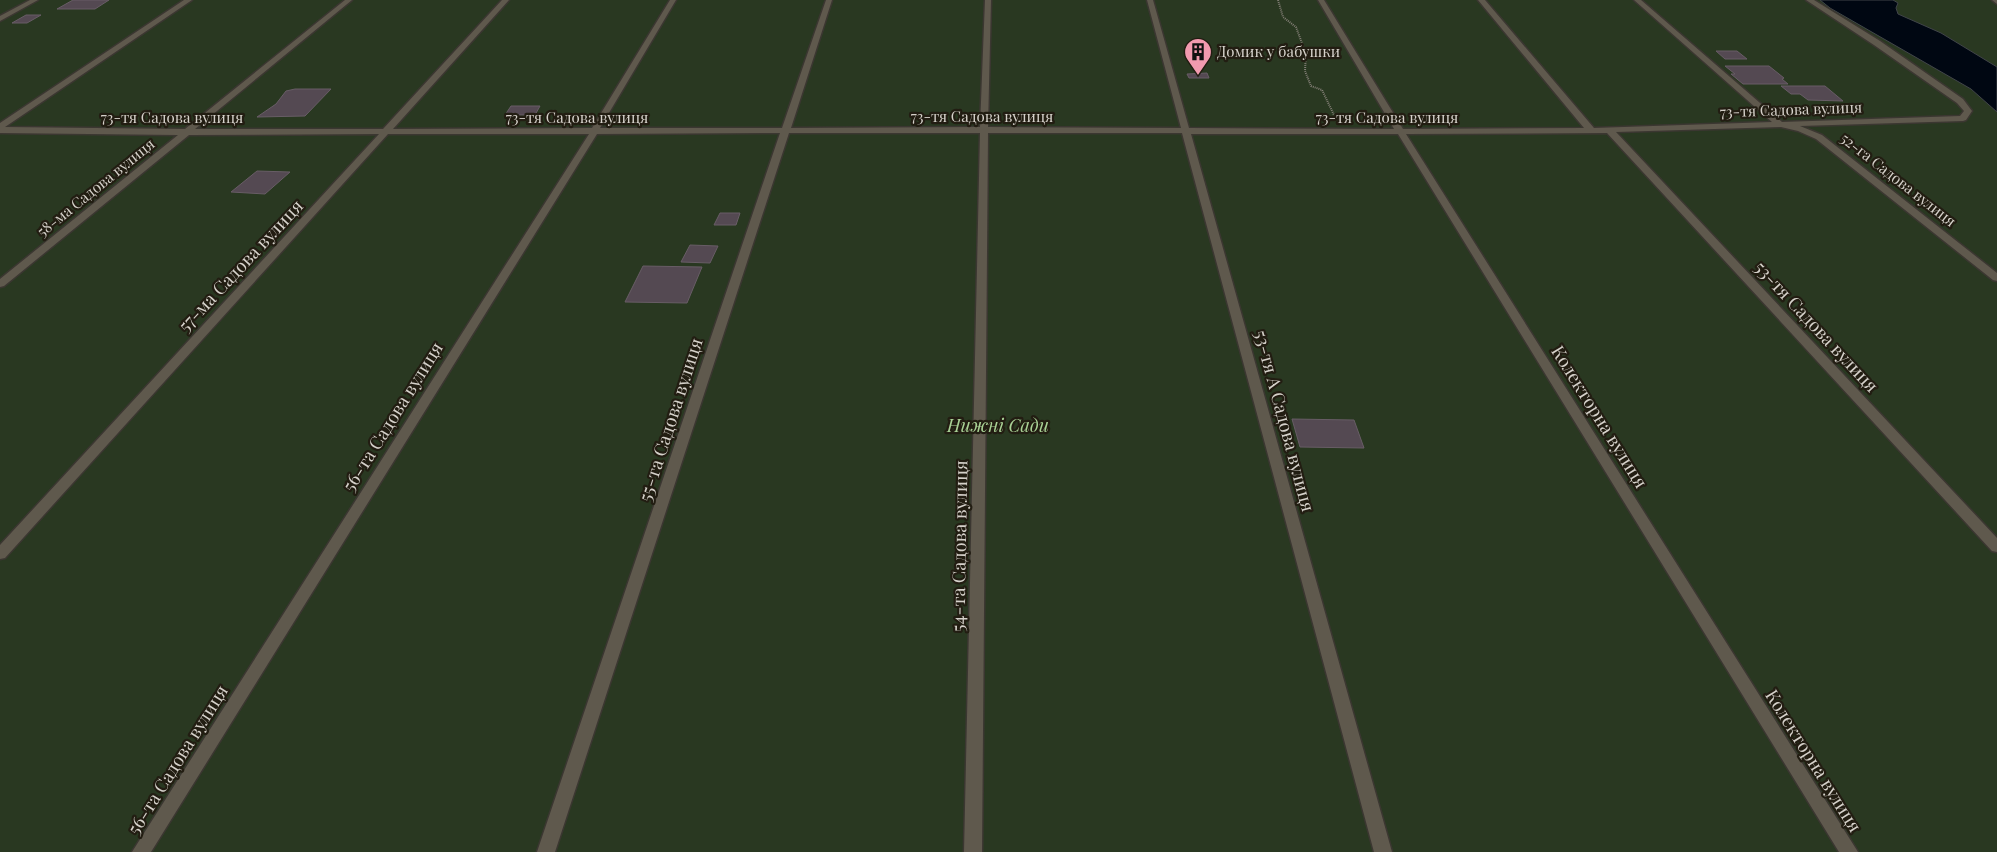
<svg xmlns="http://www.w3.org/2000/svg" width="1997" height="852" font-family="'Playfair Display',serif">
<rect width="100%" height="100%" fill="#221d12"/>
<rect fill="#293821" x="0" y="0" width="1997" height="852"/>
<polygon fill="#000712" stroke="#404449" points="1820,0 1893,0 1898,3 1896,8 1898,14 1941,33 1997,67 1997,112 1971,89 1830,8"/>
<g fill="#544952" stroke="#685d66">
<polygon points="73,0 109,0 95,9 57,9"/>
<polygon points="26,15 41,15 27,23 12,23"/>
<polygon points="1716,51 1737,51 1747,59 1725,59"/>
<polygon points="1725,66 1769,66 1784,78 1782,79 1788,84 1743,84 1731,74 1735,74"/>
<polygon points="1207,73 1209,78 1189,78 1187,74"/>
<polygon points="1781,86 1825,86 1843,101 1808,100 1800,94 1791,94"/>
<polygon points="295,89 331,89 305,116 257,117 276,104 286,91"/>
<polygon points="511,106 540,106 535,115 505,115"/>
<polygon points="257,171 290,172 265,194 231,192"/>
<polygon points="720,213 740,213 736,225 714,225"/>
<polygon points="690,245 718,246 710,263 681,262"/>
<polygon points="643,266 702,267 687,303 625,302"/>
<polygon points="1292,419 1354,420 1364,448 1300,447"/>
</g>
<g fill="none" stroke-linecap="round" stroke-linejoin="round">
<defs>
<g id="minor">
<polygon points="30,0 38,0 0,21 0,16"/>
<polygon points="184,0 192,0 5,127 185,129 345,0 352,0 195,129 383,129 502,0 509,0 393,129 592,128 670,0 676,0 600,128 782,128 826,0 832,0 791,128 980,127 985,0 991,0 988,127 1181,128 1147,0 1153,0 1189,128 1394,129 1318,0 1324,0 1403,129 1584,128 1478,0 1485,0 1594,128 1772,122 1634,0 1641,0 1782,122 1960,116 1964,111 1957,103 1874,45 1806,0 1814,0 1880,41 1963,99 1972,111 1966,120 1963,121 1800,126 1822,135 1997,273 1997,281 1993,280 1816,139 1798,131 1781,127 1616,132 1997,538 1997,552 1992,551 1607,133 1406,134 1858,852 1839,852 1398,134 1191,134 1392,852 1374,852 1182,133 988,133 982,852 964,852 980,133 789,133 555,852 537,852 780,133 597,134 151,852 132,852 589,134 388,134 5,558 0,559 0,545 379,134 189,135 4,286 0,287 0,279 178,135 0,133 0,123"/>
<polygon points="1992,0 1997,0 1997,4"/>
</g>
</defs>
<use href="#minor" stroke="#3b3731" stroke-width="3"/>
<polyline stroke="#837f76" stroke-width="2" stroke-dasharray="1 1" stroke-linecap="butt" points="1278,0 1283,17 1296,27 1306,54 1305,71 1311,86 1322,90 1334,115"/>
<use href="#minor" fill="#5f594d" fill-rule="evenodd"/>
</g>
<defs>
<symbol id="building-pin" viewBox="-11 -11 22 30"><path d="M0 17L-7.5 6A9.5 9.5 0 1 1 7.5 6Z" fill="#f29aaf" stroke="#221d12"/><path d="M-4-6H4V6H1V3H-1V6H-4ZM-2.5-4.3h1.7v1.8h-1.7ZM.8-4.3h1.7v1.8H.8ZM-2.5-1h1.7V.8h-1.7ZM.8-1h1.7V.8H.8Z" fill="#111"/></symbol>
</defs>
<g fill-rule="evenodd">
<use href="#building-pin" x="1182" y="36" width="32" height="43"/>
</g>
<g text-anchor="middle" stroke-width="4.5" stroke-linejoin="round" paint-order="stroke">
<g font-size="15" fill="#d5d1ca" stroke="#221d12" text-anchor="start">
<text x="1217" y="57">Домик у бабушки</text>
</g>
<g font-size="15" fill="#d5d1ca" stroke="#221d12">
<text transform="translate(1791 110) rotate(-2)" y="5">73-тя Садова вулиця</text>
<text x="982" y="122">73-тя Садова вулиця</text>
<text x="172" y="123">73-тя Садова вулиця</text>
<text x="577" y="123">73-тя Садова вулиця</text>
<text x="1387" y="123">73-тя Садова вулиця</text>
<text transform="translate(1898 180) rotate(38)" y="5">52-га Садова вулиця</text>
<text transform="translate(96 188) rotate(-39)" y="5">58-ма Садова вулиця</text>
</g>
<g font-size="18" fill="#d5d1ca" stroke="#221d12">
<text transform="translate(241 266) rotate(-47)" y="6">57-ма Садова вулиця</text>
<text transform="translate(1816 327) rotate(47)" y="6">53-тя Садова вулиця</text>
<text transform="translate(393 417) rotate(-58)" y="6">56-та Садова вулиця</text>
<text transform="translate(1599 417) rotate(58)" y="6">Колекторна вулиця</text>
<text transform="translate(671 420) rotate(-72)" y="6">55-та Садова вулиця</text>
<text transform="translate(1284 421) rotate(75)" y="6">53-тя А Садова вулиця</text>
<text transform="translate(960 546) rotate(-89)" y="6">54-та Садова вулиця</text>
<text transform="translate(178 760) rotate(-58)" y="6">56-та Садова вулиця</text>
<text transform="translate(1813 761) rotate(58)" y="6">Колекторна вулиця</text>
</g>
<g font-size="18" font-style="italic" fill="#a9d195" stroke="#221d12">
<text x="998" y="432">Нижні Сади</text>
</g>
</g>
</svg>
